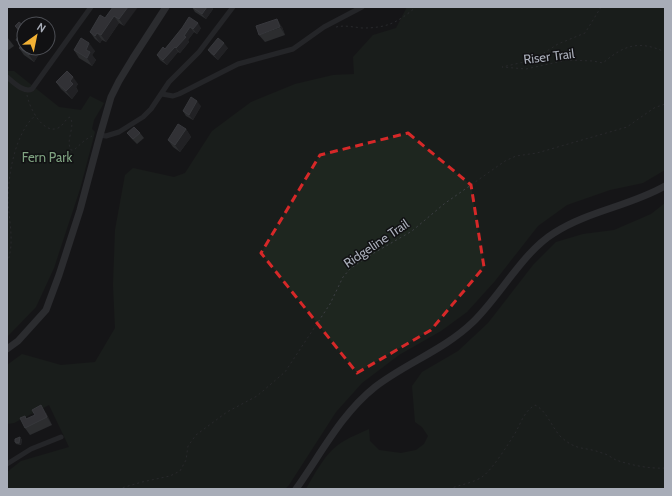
<svg xmlns="http://www.w3.org/2000/svg" width="672" height="496" font-family="Cabin,sans-serif">
<rect width="100%" height="100%" fill="#161618"/>
<g fill="#1e261f">
<polygon points="407,7 665,7 665,170 643,183 610,190 567,205 538,226 495,281 467,312 441,331 399,355 362,383 336,412 289,485 285,489 7,489 7,472 21,461 69,447 49,405 14,423 7,424 7,365 22,354 61,365 95,362 115,328 113,285 115,230 125,175 133,168 174,177 185,173 212,131 251,102 295,84 333,75 354,74 353,57 373,35 396,28"/>
<polygon points="7,71 14,71 59,107 81,110 90,96 104,103 94,120 92,129 95,132 80,189 54,268 36,307 7,337"/>
<path d="M665,203v286h-359c10,-17 20,-38 38,-48 8,-5 17,-8 25,-12l1,12 9,9 22,3 15,-3 8,-6 4,-8 -6,-9 -7,-5 -3,-36 10,-14 36,-21 30,-28 45,-58 23,-23 27,-8 31,-4 37,-16z"/>
</g>
<g fill="none" stroke-linecap="round" stroke-linejoin="round">
<g stroke="#3d3f44" stroke-width="1" stroke-dasharray="2 3" stroke-linecap="butt">
<path d="M601,7l-16,26 -27,11 -19,12 -15,6 -22,5 24,2 41,-9 26,1 10,2c21,-18 36,-23 62,-11"/>
<path d="M336,27c8,-2 17,0 26,1 25,0 35,-5 54,-21"/>
<path d="M27,95c2,12 16,40 31,33 6,-3 7,-9 12,-11 6,10 -5,23 1,33h3l11,-10 7,-4"/>
<path d="M7,263c8,-19 2,-42 1,-62 0,-26 7,-69 28,-86"/>
<polyline points="118,489 142,482 170,476 180,471 186,460 188,446 196,435 227,412 257,396 285,372 330,304 343,277 350,269 367,257 412,231 444,204 505,161 516,156 537,153 627,127 654,108 665,104"/>
<path d="M449,489c10,-4 24,-6 33,-12 10,-7 25,-31 32,-42 7,-11 9,-23 21,-30 12,6 16,21 25,31 17,16 24,10 42,17 5,1 10,5 14,7 14,5 34,9 49,8"/>
</g>
<g stroke="#37383d" stroke-width="5">
<path d="M7,77c7,6 17,16 25,12l59,-82"/>
<polyline points="162,94 173,96 179,94 238,64 293,49 324,27 362,7"/>
<polyline points="100,135 106,136 119,132 143,117 151,109 169,82 199,52 233,7"/>
<polyline points="7,464 31,449 61,437"/>
</g>
<g stroke="#45474d" stroke-width="7">
<polyline points="7,349 18,341 46,310 59,275 80,210 100,135 111,97 119,81 133,58 166,7"/>
<path d="M296,489c25,-35 45,-75 79,-102 31,-24 69,-37 98,-65 27,-26 50,-70 81,-89 34,-22 76,-27 111,-47"/>
</g>
</g>
<g fill="#47494d">
<polygon points="113,7 124,26 119,23 106,42 102,40 100,43 95,39 90,32 105,18"/>
<polygon points="192,7 212,7 213,9 206,19 195,12"/>
<polygon points="15,26 24,26 24,48 39,54 34,62 24,55 19,48 21,46 16,40 20,34"/>
<polygon points="282,27 285,35 265,42 259,35"/>
<polygon points="182,28 201,28 197,34 194,32 188,40 189,42 180,53 178,52 167,65 160,60 157,55 165,49"/>
<polygon points="7,37 14,46 7,51"/>
<polygon points="228,48 218,60 211,54 208,50"/>
<polygon points="74,50 95,51 92,55 96,60 92,66 79,58"/>
<polygon points="56,82 78,84 76,87 78,91 72,99 61,89"/>
<polygon points="201,106 193,120 186,116 183,111"/>
<polygon points="186,129 191,137 180,152 173,147 168,140"/>
<polygon points="127,133 140,133 144,138 137,144 131,138"/>
<polygon points="46,413 52,425 30,435 25,428 25,416 26,419"/>
<polygon points="20,437 22,440 21,445 16,444 15,442"/>
</g>
<g fill="#2f3033">
<polygon points="128,7 138,7 124,26 119,19"/>
<polygon points="207,7 212,7 213,9 206,19 202,14"/>
<polygon points="114,16 119,23 106,42 101,35"/>
<polygon points="277,19 282,27 285,35 280,27"/>
<polygon points="198,23 201,28 197,34 193,29"/>
<polygon points="190,27 194,32 188,40 189,42 180,53 176,48"/>
<polygon points="97,33 102,40 100,43 95,36"/>
<polygon points="89,43 95,51 92,55 96,60 92,66 87,58 86,50"/>
<polygon points="224,43 228,48 218,60 214,55"/>
<polygon points="175,47 178,52 167,65 163,60"/>
<polygon points="32,48 35,48 39,54 34,62 29,55"/>
<polygon points="73,77 78,84 76,87 78,91 72,99 66,91 70,81"/>
<polygon points="197,101 201,106 193,120 189,115"/>
<polygon points="186,129 191,137 180,152 175,145"/>
<polygon points="41,405 46,413 52,425 47,417"/>
<polygon points="20,437 22,440 21,445 19,443"/>
</g>
<g fill="#525359" stroke="#5f6168">
<polygon points="113,7 128,7 119,19 114,16 101,35 97,33 95,36 90,32 100,15 105,18"/>
<polygon points="192,7 207,7 202,14"/>
<polygon points="189,17 198,23 193,29 190,27 184,36 186,37 176,48 175,47 163,60 157,55 163,47 165,49 182,28"/>
<polygon points="277,19 280,27 259,35 256,26"/>
<polygon points="19,22 24,26 24,48 34,48 29,55 19,48 23,44 16,40 21,32 15,26"/>
<polygon points="81,38 89,43 86,50 90,52 87,58 74,50"/>
<polygon points="218,38 224,43 214,55 208,50"/>
<polygon points="67,71 73,77 70,81 73,84 66,91 56,82"/>
<polygon points="191,97 197,101 189,115 183,111"/>
<polygon points="178,124 186,129 175,145 168,140"/>
<polygon points="134,127 140,133 133,139 127,133"/>
<polygon points="41,405 47,417 25,428 20,418 25,416 26,419 35,415 32,410"/>
<polygon points="20,437 19,443 15,442 15,439"/>
</g>
<path d="M0 0H672V496H0ZM408,133l63,52 13,82 -53,63 -74,43 -96,-120 59,-98z" fill="#161618" fill-opacity=".55" fill-rule="evenodd"/>
<path fill="none" stroke="#d62828" stroke-width="3" stroke-dasharray="8 5" stroke-linejoin="round" d="M408,133l63,52 13,82 -53,63 -74,43 -96,-120 59,-98z"/>
<g text-anchor="middle" stroke-width="3" stroke-linejoin="round" paint-order="stroke">
<g font-size="13" fill="#a8adb8" stroke="#111113">
<text transform="translate(549 56) rotate(-7)" y="5">Riser Trail</text>
<text transform="translate(376 243) rotate(-34)" y="5">Ridgeline Trail</text>
</g>
<g font-size="13" fill="#7fa381" stroke="#111113">
<text x="47" y="162">Fern Park</text>
</g>
</g>
<rect width="672" height="496" fill="none" stroke="#a8adb8" stroke-width="16"/>
<g transform="translate(36 36) rotate(33)"><circle r="19" fill="#111113" stroke="#4d4f55"/>
<path d="M0-3L7 15L0 10L-7 15Z" fill="#f2b134"/>
<text y="-6" font-size="11" font-weight="bold" text-anchor="middle" fill="#a8adb8">N</text>
</g>
</svg>
